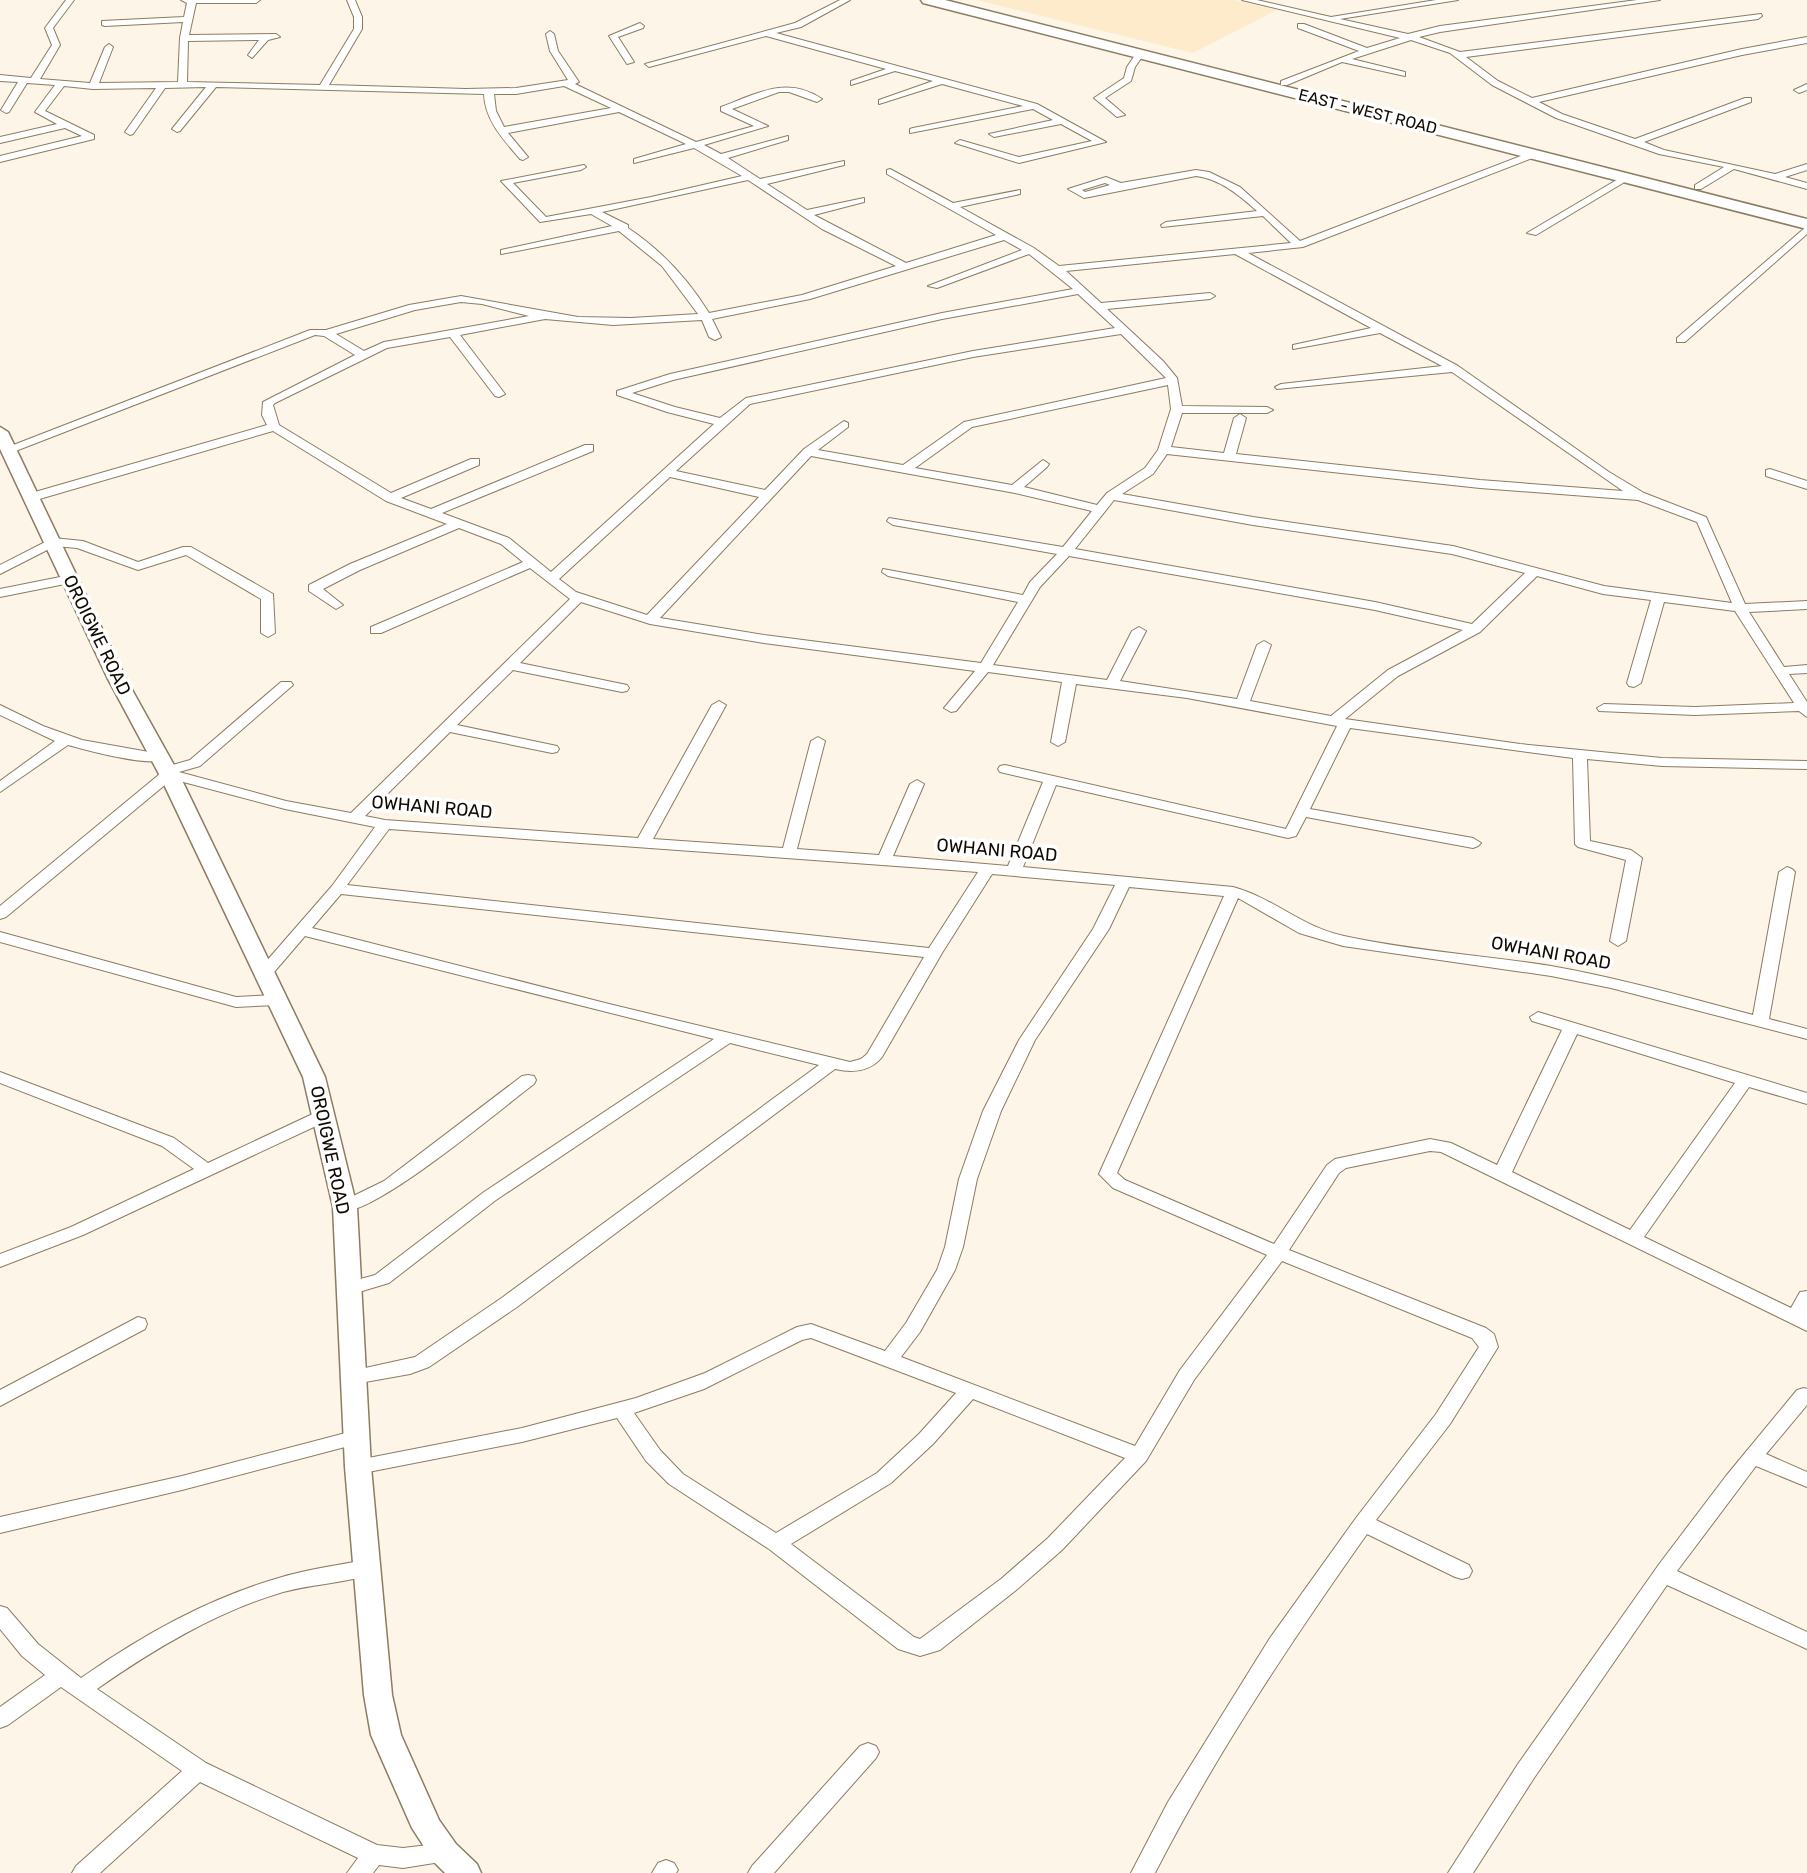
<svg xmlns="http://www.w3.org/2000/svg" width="1807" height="1873" font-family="Rubik,sans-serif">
<rect width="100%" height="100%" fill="#fcf5e8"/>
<polygon fill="#fdebcc" points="976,0 1235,0 1277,10 1193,53"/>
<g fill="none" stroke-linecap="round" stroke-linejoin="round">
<defs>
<g id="minor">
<path d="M66,0h8l-21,28 7,17 -20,34 50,4 15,-36 4,-3 4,3 -14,36 79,-1 2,-44 3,-16 -78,4 -3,-1v-4l82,-4 3,-14 -6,-3h79l-4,3h-60l-7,32 87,-1 4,3 -12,3 -16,18 -4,-3 11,-15 -71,1 -1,41 133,3 34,-56v-12l-7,-17h8l7,17v12l-33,56 137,4 50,-1 52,-8 -18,-29 -4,-17 4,-3 4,3 4,17 21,31 -4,2 121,58 58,-16 -33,-15v-4c35,-13 66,-32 101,-8l-5,3 -28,-10h-10l-47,17 36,17 -64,19 17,9 67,-18v4l-60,18 32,21 84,-18v4l-77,19 40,26 57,-12v4l-50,13 92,48 90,-28 -109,-61v-4l3,-1 63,34 67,-13v4l-60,13 74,41 25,18 232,-23 -28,-27 -101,11 -1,-2 5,-3 91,-11c-18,-16 -37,-32 -61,-35l-112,22 -16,-9 38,-12 15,6 75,-13 13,2 31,15 60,54 234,-90h6v4l-237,92 -55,6 210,113 151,106 35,21 62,24 39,87 62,-3v8l-58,3 35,55 23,-2v8l-18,1 18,28v15l-8,-6 -104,4 -96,-4 -2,-3 7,-4 91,3 99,-4 -59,-92 -71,-9 -23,81 -7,4 -5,-1 -2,-3 24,-83 -48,-6 -66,-18 -57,56 -82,44 -53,43 175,25 142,14 145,3v8l-145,-3 -75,-7 3,82 41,9 11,8 -16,83 -8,5 -8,-5 16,-81 -48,-13 -3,-3 -2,-86 -223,-30 -40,81 163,29 8,5 -3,3 -5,2 -167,-31 -10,19 -8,2 -232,-53 -33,82 210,20c41,11 68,40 111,49 68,15 139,19 207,30 68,12 135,31 202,49l26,-143 8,-5 5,2 3,3 -26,147 38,10v10l-196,-51 -60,-12 -208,-30 -44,-13 -61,-35 -121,275 8,7 149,64 53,-79 8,-6 95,-20 21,4 46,22 65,-135 -30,-9 -2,-4 8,-5 269,81v11l-58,-17 -105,150 147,71 9,-16 7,-1v40l-366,-179 -11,-1 -84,17 -7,5 -50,77 197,78 8,6 4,13 -48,77 -74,96 93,45 3,6 -3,6 -7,2 -7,-2 -88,-43c-77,109 -151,220 -212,339h-24l37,-71 102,-164 86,-120 80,-104 43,-67 -7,-9 -190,-77 -88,119 -48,81 -84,89 -47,41 -75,59 -20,6 -22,-7 -129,-100 -100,-65 -23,-23 -29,-43 -95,24 -164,32 -7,-2 -3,-5 3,-5 7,-2 164,-32 114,-30 69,-25 92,-46 14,-3 74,27 21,-28 31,-53 8,-23 14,-68 24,-68 36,-71 74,-111 22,-44 -123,-11 -50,79 -60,104c-12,15 -29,16 -47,12l-318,238 -88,60 -19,7 -56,10 -7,-2 -3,-5 3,-5 68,-15 88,-60 316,-232 -89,-22 -234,157 -107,83 -40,12 -7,-1 -2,-5 2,-5 33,-9 109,-83 230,-153 -409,-103 -36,42h-12l-2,-3 2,-3 75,-86 43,-59 -90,-18 -113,-30 -166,138 -6,2v-13l161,-133 1,-5 28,-8 91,-78h10l2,3 -93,81 -21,6 107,29 65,12 219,-214 -40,-31 -149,65h-10v-6l152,-65 -22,-18 -42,-16 -99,42 -37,19 20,16 -7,4 -27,-18v-6l41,-21 97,-40 -61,-23 -113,-70 -237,69 -4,1 -6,-4 2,-3 239,-69 -5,-10 1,-13 92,-47 -31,-19 -9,-1 -302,117 -4,1 -6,-4 307,-119h16l83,-25 52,-9 117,21 53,1 67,-4 -36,-48 -43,-35 -118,23v-4l111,-24 -21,-12 -51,8 -39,-41 83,-16 2,2 -5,3 -68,13 33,34 105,-20 91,-21 -48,-28 -60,15v-4l52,-15 -67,-32 -111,21 20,24 -5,3 -3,-1c-16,-19 -35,-38 -36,-65l-268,-7 -36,44 -3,1 -5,-3 34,-42 -41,1 -32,46 -3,1 -5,-3 31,-44 -63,1 -29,-3 -19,25 49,24v4l-94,23v-6l82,-20 -17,-8 -65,15v-6l57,-13 -22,-12 20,-27 -28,-2 -18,29 -3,1 -5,-3 17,-28 -18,-1v-6l31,3 21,-33 -7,-17zM564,86l47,22 -107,19 -8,-16 -2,-17h22zM748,180l74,49 74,37 -94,29 -93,18c-21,-34 -48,-63 -81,-85v-3l-26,-13zM1105,183l5,2 -25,7 -3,-2zM1004,240l18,10 -94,36 9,2 92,-34 44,35 -131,24 -272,61 -53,17v4l50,17 47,12 -163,148 -42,-34 -67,-25 151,-62v-6h-8l-154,64 -30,-11 78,-33v-6h-8l-80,34 -112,-68 -6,-20 2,-2 112,-55 63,-11 45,59 4,1 6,-3 -45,-59 85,-16 68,6 89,-5 7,17 6,3 6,-3 -9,-18 98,-20zM1235,254l136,74 -78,17v4l87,-16 62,33 -161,18 -6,3 2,2 175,-17 171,119 -143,-11 -244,-26 10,-36 -6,-4 -6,4 -10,35 -53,-6 11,-34h85l6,-3 -6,-3 -85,-1 -5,-28 -14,-17 -56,-52 103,-10 5,-3 -5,-3 -109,10 -35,-32zM1078,294l37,34 -142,23 -227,47 -26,20 -45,-11 -43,-14 41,-13 269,-61zM461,302l21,2 47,12 -145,26 -20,9 -28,-17 79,-24zM1121,334l45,44 -202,44 -61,43 -85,-15 30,-23v-4l-4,-2 -40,28 -39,41 -89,-19 74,-67 223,-47zM1168,385l3,24 -13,41 -13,18 -38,25 -10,12 -73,-18 23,-20 2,-3 -6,-4 -31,25 -97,-17 57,-41zM1167,454l313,34 158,12 59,22 35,81 -128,-17 -151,-40 -200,-29 -131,-23 31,-20zM811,456l204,37 77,18 -29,36 -174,-29 -2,3 6,4 164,29 -27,28 -7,13 -140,-26 -1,3 6,4 130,26 -37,61 -217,-28 -104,-17zM670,477l89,20 -112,118 -71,-23 -17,-13zM1114,500l139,25 199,29 73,19 -53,51 -97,-22 -300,-53zM1069,556l306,54 88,20 -75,40 -57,46 -81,-15 21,-56 -7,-4 -7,4 -20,54 -117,-18 26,-50 -7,-4 -7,4 -25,49 -114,-15 47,-78zM581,602l69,22 114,19 211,28 -31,37 7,4 5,-1 32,-39 74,10 -11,60 7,4 7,-4 11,-58 111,14 150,28 -51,103 -281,-64 -5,1 -2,3 2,3 43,10 -35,84 -115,-10 31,-72 -7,-4 -7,4 -31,71 -82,-6 28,-108 -7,-4 -7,4 -28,107 -130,-9 73,-134 -7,-4 -7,4 -74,133 -253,-18 -20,-4 85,-84 102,21 5,-1 2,-3 -2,-3 -100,-21 56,-55 109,22 5,-1 2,-3 -2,-3 -107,-22zM389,829l562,41 27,2 -49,76 -582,-63zM1129,887l95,9 -125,278 14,14 154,67 -87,115 -45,76 -234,-89 19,-25 35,-62 8,-23 14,-68 24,-68 34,-71 74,-111zM341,894l583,63 -57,97 -6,5 -11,3 -241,-58 -297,-76zM1577,1034l158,49 -105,147 -118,-58zM811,1338l145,55 -37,41 -42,39 -101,60 -93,-59 -23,-24 -26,-37 70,-24 98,-49zM973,1399l152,59 -77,80 -47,41 -81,60 -6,-2 -123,-93 100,-61 42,-39z"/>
<polygon points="840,0 850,0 801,27 776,33 1037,104 1106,142 1019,163 955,143 960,140 1019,157 1092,141 1061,124 994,137 989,134 1053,120 1033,109 910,133 910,129 913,128 1023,106 942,84 879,104 879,100 933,81 895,71 851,85 851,81 886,69 766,36 649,67 645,64 795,23"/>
<polygon points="1242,0 1257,0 1331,17 1436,0 1458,0 1340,19 1408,34 1440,26 1637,0 1660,0 1440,32 1419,37 1460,52 1761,14 1762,16 1758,19 1466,57 1498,81 1532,98 1742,49 1807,37 1807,43 1742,55 1539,102 1562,114 1635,139 1745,98 1751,98 1751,102 1644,142 1664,150 1775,174 1807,164 1807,170 1785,177 1807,183 1807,189 1734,169 1701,189 1695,189 1695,185 1724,167 1659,154 1556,118 1492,85 1450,53 1411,40 1352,59 1405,72 1405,76 1342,62 1287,85 1281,85 1281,81 1359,51 1298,28 1298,24 1304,24 1367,48 1400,38"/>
<polygon points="640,23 644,26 643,28 618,37 634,62 627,64 609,36"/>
<polygon points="1137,52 1144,54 1135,67 1131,81 1105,98 1125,115 1117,117 1094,98 1124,78 1127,67"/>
<polygon points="1807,84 1807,90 1799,93 1794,90"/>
<polygon points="1625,175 1633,177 1536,235 1527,233"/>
<polygon points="1807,226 1807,234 1685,342 1677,342 1677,338"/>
<polygon points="1770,469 1807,481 1807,489 1766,476 1766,470"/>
<polygon points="53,538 83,541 138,562 183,547 191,547 273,594 275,633 268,637 261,633 261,599 186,555 138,570 77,548 55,546 0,574 0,565"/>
<polygon points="70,575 76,579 75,582 0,597 0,589"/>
<path d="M0,705l43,21 39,14 78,14 7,4c-12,11 -81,-8 -99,-13l-68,47v-11l55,-40 -55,-26z"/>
<polygon points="0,932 236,997 277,995 285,1000 277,1005 236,1007 0,942"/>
<polygon points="0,1072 174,1138 208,1163 319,1111 325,1110 334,1115 331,1119 83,1235 0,1267 0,1254 71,1227 194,1169 162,1146 0,1083"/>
<path d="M528,1075l6,1 2,4 -2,4c-31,23 -164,136 -195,127l-3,-4 3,-4 45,-22 138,-105z"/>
<polygon points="138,1317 145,1319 147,1324 145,1329 0,1406 0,1390"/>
<polygon points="1804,1388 1807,1389 1807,1405 1766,1454 1807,1472 1807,1487 1756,1466 1677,1571 1807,1632 1807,1649 1667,1585 1534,1778 1473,1873 1448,1873 1518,1764 1660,1563 1726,1476 1797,1390"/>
<polygon points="357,1430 364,1432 367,1437 364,1442 182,1490 0,1533 0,1517 182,1476"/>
<path d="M366,1560l7,2 3,6 -3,6c-29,9 -60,10 -90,18 -67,20 -129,57 -186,97l109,74 171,82 26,3 42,-5 8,3 3,7 -3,7 -50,8 -24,-3 -6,8h-26l11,-15 -158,-76 -100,91h-28l4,-7 106,-95 -121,-84 -53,38 -8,3v-21l45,-32 -23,-19 -22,-27v-23l7,2 31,36 43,34c62,-43 127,-80 201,-101 27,-8 56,-12 84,-17z"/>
<polygon points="868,1743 876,1746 879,1752 876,1758 774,1873 748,1873 752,1866 860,1746"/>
<polygon points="666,1860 674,1863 678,1870 676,1873 652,1873 658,1863"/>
</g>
<polygon id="tertiary" points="0,427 8,432 126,679 179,774 325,1077 357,1207 371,1467 392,1695 401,1735 439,1820 456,1844 477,1864 481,1873 445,1873 434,1862 412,1828 371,1735 364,1695 345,1467 333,1207 303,1077 159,774 108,679 0,449"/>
<polygon id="primary" points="921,0 945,0 1807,219 1807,229 923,3"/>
</defs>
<use href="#minor" stroke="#8c7c60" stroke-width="2"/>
<use href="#tertiary" stroke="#8c7c60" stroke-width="3"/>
<use href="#primary" stroke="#8c7c60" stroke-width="3"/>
<use href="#minor" fill="#fff" fill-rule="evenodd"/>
<use href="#tertiary" fill="#fff" fill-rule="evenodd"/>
<use href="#primary" fill="#fff" fill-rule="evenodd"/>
</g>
<g text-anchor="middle" stroke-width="7" stroke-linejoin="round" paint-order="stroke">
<g font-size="16" fill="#110b03" stroke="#fff">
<text transform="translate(1368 111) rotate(14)" y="6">EAST - WEST ROAD</text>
</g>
<g font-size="18" fill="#110b03" stroke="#fff">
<text transform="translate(97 635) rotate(64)" y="6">OROIGWE ROAD</text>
<text transform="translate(432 807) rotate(5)" y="6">OWHANI ROAD</text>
<text transform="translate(997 850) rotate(5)" y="6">OWHANI ROAD</text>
<text transform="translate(1551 953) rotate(10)" y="6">OWHANI ROAD</text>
<text transform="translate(330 1150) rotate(78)" y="6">OROIGWE ROAD</text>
</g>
</g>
</svg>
